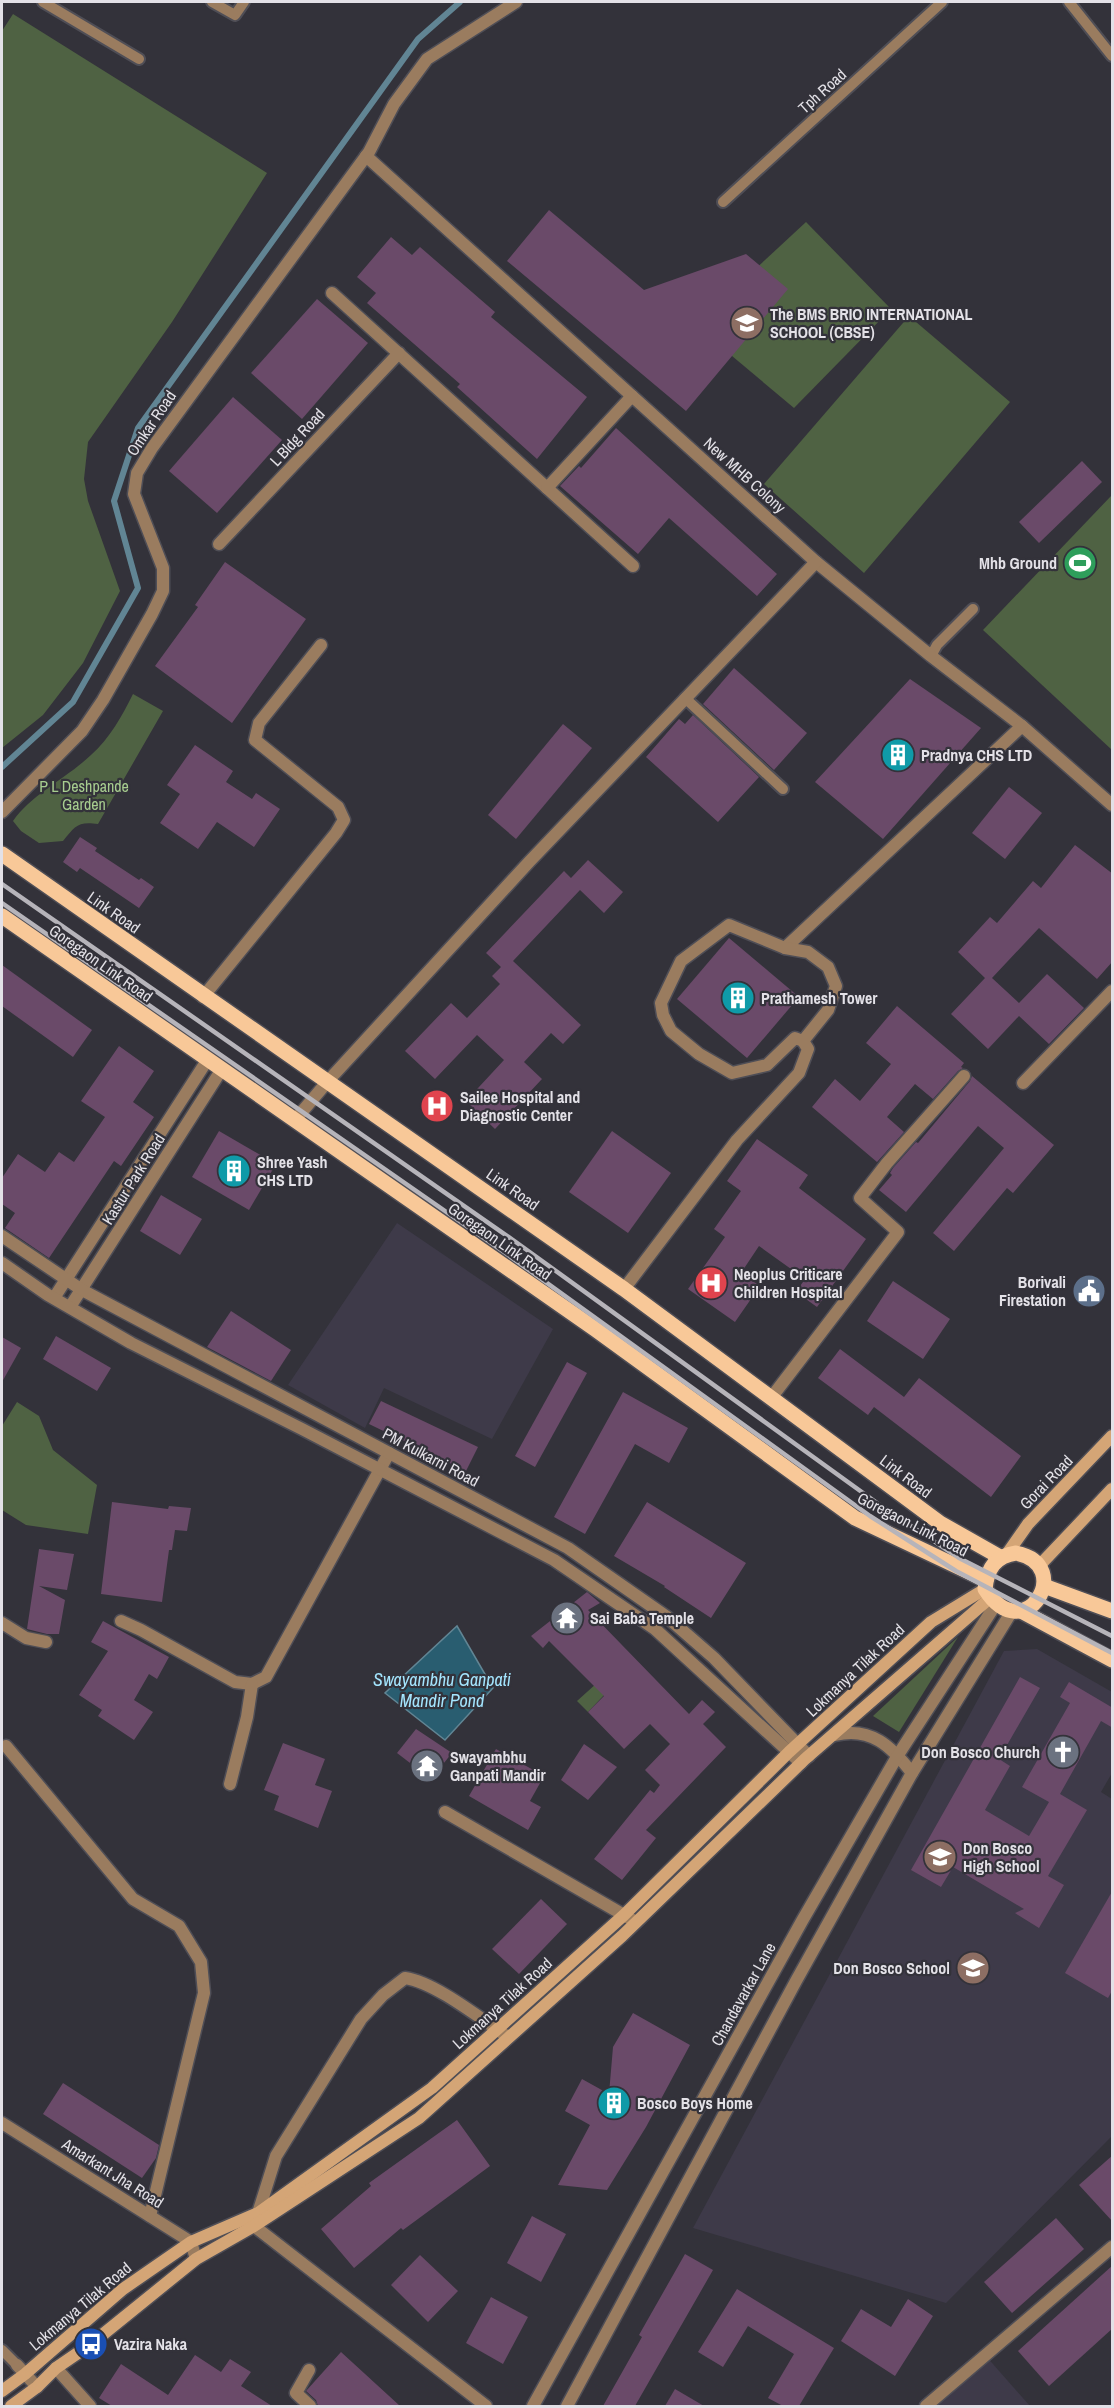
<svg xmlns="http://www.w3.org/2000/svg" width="1114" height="2408" font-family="'Archivo Narrow',sans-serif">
<rect width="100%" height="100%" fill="#33323a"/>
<g fill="#3e3a49">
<polygon points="397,1223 553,1329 492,1439 384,1388 365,1428 288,1385"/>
<polygon points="1037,1649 1112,1692 1112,1773 1101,1792 1112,1799 1112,2136 946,2303 693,2228 1004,1651"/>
<polygon points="985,2355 1030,2406 926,2406"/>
</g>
<g fill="#4f6243">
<polygon points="13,14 267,173 172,322 88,442 84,479 88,501 120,591 83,663 43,715 2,748 2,31"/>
<polygon points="806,222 891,309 794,408 695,325"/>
<polygon points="909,316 1010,402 864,573 764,484"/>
<polygon points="1112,495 1112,750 983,630"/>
<path d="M133,694l30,17 -65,113c-20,-3 -23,2 -35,17l-24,2 -18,-12 -8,-10c19,-27 54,-43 78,-66 19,-17 31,-39 42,-61z"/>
<polygon points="17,1402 39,1416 53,1450 97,1485 88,1534 26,1525 2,1510 2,1426"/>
<polygon points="958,1637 899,1732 873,1716"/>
<polygon points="607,1674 605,1694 588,1712 577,1701"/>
</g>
<polygon fill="#295d70" stroke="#618594" stroke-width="1.5" points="457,1626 493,1688 445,1740 385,1693"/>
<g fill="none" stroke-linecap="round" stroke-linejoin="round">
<polyline stroke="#618594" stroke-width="6" points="2,767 73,702 138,588 114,501 138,428 418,39 460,2"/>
</g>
<g fill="#6a4a69">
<polygon points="549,210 644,290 746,254 788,289 686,411 507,261"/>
<polygon points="391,237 412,255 420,247 495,312 491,317 587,397 537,459 457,387 460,384 367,303 376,293 357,277"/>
<polygon points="317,299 368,343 302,419 251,373"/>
<polygon points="233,397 282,440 217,513 169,471"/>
<polygon points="616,428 777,574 757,596 669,518 638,554 560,486 579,466 581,468"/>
<polygon points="1082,461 1102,482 1039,543 1019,522"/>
<polygon points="225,562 306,619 232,723 155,666 198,607 195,605"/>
<polygon points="734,668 807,733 774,770 703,704"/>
<polygon points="910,679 981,728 883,839 815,782"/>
<polygon points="693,715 759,777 718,822 646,757 679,719 685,724"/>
<polygon points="563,724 592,748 516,839 488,815"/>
<polygon points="195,745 233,771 226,782 252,799 256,793 280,809 254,847 217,822 198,849 160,823 180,794 167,785"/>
<polygon points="1009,787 1042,813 1005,859 972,833"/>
<polygon points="80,837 97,848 95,851 139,880 141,878 154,887 139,908 80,868 77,872 63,862"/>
<polygon points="1075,845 1113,874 1113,961 1097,979 1039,928 992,978 1019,1003 1047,974 1084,1008 1049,1044 1019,1016 988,1049 951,1014 985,978 958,952 990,917 997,923 1033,881 1041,888"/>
<polygon points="588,860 623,892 604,913 580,890 513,961 581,1025 563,1044 551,1033 524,1062 542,1079 495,1129 466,1101 504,1060 477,1035 435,1079 405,1051 451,1003 467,1018 500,984 492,976 501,967 486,953 564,871 571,878"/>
<polygon points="729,938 799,997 747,1058 677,999"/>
<polygon points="2,965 92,1030 73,1057 2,1006"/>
<polygon points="897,1006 964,1063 961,1067 963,1068 958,1071 933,1099 915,1084 887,1117 904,1132 877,1162 812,1107 835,1079 860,1101 891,1064 866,1043"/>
<polygon points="119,1046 154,1071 133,1102 154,1117 121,1166 114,1161 49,1258 5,1228 15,1213 2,1204 2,1178 18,1154 45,1172 59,1152 74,1162 105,1117 81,1101"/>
<polygon points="972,1076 1054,1145 1013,1193 1007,1188 954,1251 933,1233 1004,1148 978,1126 906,1212 879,1190 892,1175 890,1173 893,1168 916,1142 918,1143 970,1081"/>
<polygon points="219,1131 276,1164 249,1210 192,1177"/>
<polygon points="612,1131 671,1173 628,1233 569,1192"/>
<polygon points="757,1139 808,1175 799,1188 866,1239 817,1307 796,1292 805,1279 759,1246 741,1273 760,1286 735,1322 688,1289 725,1237 714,1229 741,1191 727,1181"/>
<polygon points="161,1195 202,1219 180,1255 140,1231"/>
<polygon points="893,1281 950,1319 923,1359 867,1321"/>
<polygon points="231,1311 291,1350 271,1381 207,1347"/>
<polygon points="56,1336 111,1368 97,1391 43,1359"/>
<polygon points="2,1337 21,1348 2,1382"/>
<polygon points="840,1349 904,1397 919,1378 1021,1456 991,1497 874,1407 868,1415 818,1378"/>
<polygon points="567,1362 587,1373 535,1467 515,1456"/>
<polygon points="623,1392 688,1428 669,1463 635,1444 585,1534 554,1517"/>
<polygon points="381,1401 478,1447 466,1471 369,1424"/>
<polygon points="112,1502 168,1509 169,1506 191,1508 187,1531 175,1530 172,1550 169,1550 162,1602 101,1594"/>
<polygon points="647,1502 746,1563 711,1618 664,1587 665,1586 614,1556"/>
<polygon points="39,1549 74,1554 67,1590 39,1586 65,1600 59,1634 47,1634 27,1629"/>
<polygon points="587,1592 600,1603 588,1610 689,1714 702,1700 715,1712 703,1724 726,1747 646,1830 656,1838 622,1880 594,1859 650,1790 654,1793 660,1785 645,1770 670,1744 650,1724 624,1749 588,1712 604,1696 549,1641 543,1648 531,1636"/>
<polygon points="103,1621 169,1657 157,1679 149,1674 134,1700 153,1712 134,1740 98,1716 102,1710 79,1695 108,1651 91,1642"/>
<polygon points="1020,1677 1040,1688 999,1759 1010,1766 985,1810 1029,1836 1049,1802 1022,1787 1070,1703 1060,1697 1069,1682 1113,1708 1113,1728 1101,1721 1060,1794 1087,1810 1048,1876 1064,1885 1039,1928 1015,1913 1024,1909 953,1867 941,1887 911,1870"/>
<polygon points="416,1729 452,1753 431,1779 397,1753"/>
<polygon points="283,1743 325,1759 315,1785 332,1791 318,1828 274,1810 279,1796 264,1790"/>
<polygon points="584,1744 617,1767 588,1800 561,1780"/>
<polygon points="496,1749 544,1776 530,1801 541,1807 528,1830 469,1796"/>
<polygon points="1113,1890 1113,1989 1108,1998 1065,1973"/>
<polygon points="541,1899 567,1924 519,1974 492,1949"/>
<polygon points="633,2013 690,2045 646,2127 607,2190 558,2185 590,2125 565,2111 582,2079 609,2094 613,2047"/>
<polygon points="63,2083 159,2145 156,2158 142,2178 43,2114"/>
<polygon points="457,2120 490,2166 403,2230 401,2228 354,2268 321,2229 371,2186 369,2183"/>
<polygon points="1113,2155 1113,2222 1079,2185"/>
<polygon points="532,2216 566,2234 541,2282 507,2263"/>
<polygon points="1056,2218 1084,2249 1012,2313 984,2282"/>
<polygon points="685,2254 713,2270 635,2406 603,2406 642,2337 639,2335"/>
<polygon points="420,2255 458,2291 428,2322 391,2285"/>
<polygon points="1113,2265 1113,2328 1049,2386 1018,2351"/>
<polygon points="737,2289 834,2348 799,2406 783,2406 768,2398 794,2354 748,2326 723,2367 698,2352"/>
<polygon points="491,2297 528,2317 503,2364 466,2343"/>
<polygon points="908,2299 933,2316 895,2376 841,2341 861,2309 891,2327"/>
<polygon points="341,2352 400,2406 318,2406 316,2400 306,2391"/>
<polygon points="195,2355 221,2372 230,2359 251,2372 241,2386 272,2406 112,2406 99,2398 121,2364 168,2395"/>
<polygon points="675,2389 704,2406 665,2406"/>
</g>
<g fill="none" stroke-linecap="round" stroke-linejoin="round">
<defs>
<g id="service">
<polyline points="43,2 139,59"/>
<polyline points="212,2 235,15 244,2"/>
<polyline points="1069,2 1112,56"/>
<polyline points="723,202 942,2"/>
<polyline points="931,656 937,645 973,609"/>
<polyline points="685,698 783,789"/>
<polyline points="2,2350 17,2365"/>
</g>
<g id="minor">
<polyline points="366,156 816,562 931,656 1022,726 1112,805"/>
<polyline points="332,293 633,566"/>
<polyline points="547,488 632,396"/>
<polyline points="219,544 399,353"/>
<polyline points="2,812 82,731 103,700 152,614 163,591 163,568 134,494 137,473 152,448 369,152 394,104 427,59 516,2"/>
<polyline points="785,948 1022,726"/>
<polyline points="203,997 336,833 344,820 338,807 255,740 259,723 321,645"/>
<polyline points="1023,1083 1112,991"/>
<polyline points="295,1120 328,1081 529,862 816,562"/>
<polyline points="624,1289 737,1140 799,1073 808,1049 803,1041 795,1038 767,1065 732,1073 699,1054 671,1031 663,1015 661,1003 681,961 729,925 785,948 808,952 828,967 836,986 828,1010 803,1041"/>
<polyline points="54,1298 208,1059"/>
<polyline points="70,1307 222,1069"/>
<polyline points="771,1398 898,1232 860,1198 887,1163 964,1076"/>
<polyline points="121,1621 141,1630 235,1682 252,1684 266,1677 389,1453"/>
<polyline points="2,1623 26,1638 46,1642"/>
<polyline points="6,1746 133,1899 179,1926 201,1962 204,1993 150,2216"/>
<polyline points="230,1784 247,1717 252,1684"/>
<polyline points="445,1812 636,1922"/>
<polyline points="17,2365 37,2387"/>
<polyline points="56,2368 90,2406"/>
<polyline points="309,2370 296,2393 310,2406"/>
<path d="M486,2406l-232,-180 22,-70 85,-137 22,-24 22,-17c30,4 77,42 103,59"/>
<polyline points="926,2406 1112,2247"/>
</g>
<g id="tertiary">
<polyline points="2,1236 82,1290 568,1548 667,1617 714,1658 809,1756"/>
<polyline points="2,1263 48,1295 131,1343 302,1429 554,1560 655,1629 801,1763"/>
<path d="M835,1735c36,-9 57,12 77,38"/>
<polyline points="2,2123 191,2242 196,2259"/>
<polyline points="533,2406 802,1921 898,1755 996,1604"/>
<polyline points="567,2406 796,1981 912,1773 1012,1611"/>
</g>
<g id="secondary">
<polyline points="1007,1554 1028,1524 1112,1436"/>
<polyline points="1039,1566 1112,1489"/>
<polyline points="2,2391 25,2374 123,2289 191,2242 258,2213 432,2088 624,1915 789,1752 931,1622 985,1589"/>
<polyline points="11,2406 37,2387 56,2368 91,2344 196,2259 254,2226 419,2118 622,1936 805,1759 990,1598"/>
</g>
<g id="primary">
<polyline points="2,854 624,1289 940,1523 1000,1557"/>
<polyline points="2,916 595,1329 855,1518 986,1580"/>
<path d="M1016,1553c61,12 8,98 -31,36 2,-20 10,-33 31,-36z"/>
<polyline points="1044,1586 1112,1611"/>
<polyline points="1021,1611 1112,1660"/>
</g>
</defs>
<use href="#service" stroke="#4f4e56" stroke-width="14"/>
<use href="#minor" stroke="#4f4e56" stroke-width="15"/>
<use href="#tertiary" stroke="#4f4e56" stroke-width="15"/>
<use href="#secondary" stroke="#4f4e56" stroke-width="15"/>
<use href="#primary" stroke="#4f4e56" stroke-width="18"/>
<use href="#service" stroke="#9a7c5f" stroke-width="10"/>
<use href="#minor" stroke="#9a7c5f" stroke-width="12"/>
<use href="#tertiary" stroke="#9a7c5f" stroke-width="12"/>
<use href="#secondary" stroke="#d4a576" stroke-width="12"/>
<use href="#primary" stroke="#f8c898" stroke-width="15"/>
<g stroke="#b6b4ba" stroke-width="4.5">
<polyline points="2,884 513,1240 877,1503 959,1558 1112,1636"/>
<polyline points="2,903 504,1252 870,1516 956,1571 1112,1653"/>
</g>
</g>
<defs>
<symbol id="school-disc" viewBox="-11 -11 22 22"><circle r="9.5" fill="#8d6e63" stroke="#33323a"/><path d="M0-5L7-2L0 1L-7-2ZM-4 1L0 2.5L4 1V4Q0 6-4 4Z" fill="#fff"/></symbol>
<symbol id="stadium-disc" viewBox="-11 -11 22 22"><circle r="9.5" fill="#2e9e5b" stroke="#33323a"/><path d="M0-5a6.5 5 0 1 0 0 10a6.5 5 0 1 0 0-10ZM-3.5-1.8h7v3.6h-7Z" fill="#fff"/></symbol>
<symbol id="building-disc" viewBox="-11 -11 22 22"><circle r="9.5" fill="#0f9aa8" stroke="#33323a"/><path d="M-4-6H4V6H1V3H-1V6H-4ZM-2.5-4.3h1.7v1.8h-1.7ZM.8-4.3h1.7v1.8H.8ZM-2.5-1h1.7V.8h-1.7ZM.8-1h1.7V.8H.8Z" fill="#fff"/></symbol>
<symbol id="hospital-disc" viewBox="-11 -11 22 22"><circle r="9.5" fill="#e0444e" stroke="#33323a"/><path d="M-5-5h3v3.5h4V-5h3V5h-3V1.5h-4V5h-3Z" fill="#fff"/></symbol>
<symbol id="civic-disc" viewBox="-11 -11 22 22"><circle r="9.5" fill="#5c6f8a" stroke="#33323a"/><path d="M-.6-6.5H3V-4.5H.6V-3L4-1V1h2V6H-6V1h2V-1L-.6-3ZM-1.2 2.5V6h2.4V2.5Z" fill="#fff"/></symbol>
<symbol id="temple-disc" viewBox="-11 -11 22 22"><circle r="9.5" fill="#6b7280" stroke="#33323a"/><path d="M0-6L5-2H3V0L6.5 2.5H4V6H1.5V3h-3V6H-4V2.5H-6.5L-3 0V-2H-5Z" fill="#fff"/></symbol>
<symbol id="church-disc" viewBox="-11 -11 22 22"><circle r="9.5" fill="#6b7280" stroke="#33323a"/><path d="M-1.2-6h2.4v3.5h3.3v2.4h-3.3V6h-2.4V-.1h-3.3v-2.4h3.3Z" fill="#fff"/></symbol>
<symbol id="bus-disc" viewBox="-11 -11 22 22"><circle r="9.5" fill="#1a4fb4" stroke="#33323a"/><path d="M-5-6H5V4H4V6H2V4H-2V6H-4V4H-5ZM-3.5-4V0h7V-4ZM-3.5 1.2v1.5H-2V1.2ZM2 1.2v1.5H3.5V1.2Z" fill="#fff"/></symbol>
</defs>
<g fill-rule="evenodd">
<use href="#school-disc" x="728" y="304" width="38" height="38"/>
<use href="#stadium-disc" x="1061" y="544" width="38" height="38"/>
<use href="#building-disc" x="879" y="736" width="38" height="38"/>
<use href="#building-disc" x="719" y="979" width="38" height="38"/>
<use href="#hospital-disc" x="418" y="1087" width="38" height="38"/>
<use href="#building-disc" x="215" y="1152" width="38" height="38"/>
<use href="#hospital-disc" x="692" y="1264" width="38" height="38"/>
<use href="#civic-disc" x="1070" y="1272" width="38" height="38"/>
<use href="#temple-disc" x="548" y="1599" width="38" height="38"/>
<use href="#church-disc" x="1044" y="1733" width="38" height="38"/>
<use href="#temple-disc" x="408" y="1747" width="38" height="38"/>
<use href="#school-disc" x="921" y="1838" width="38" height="38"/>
<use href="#school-disc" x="954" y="1949" width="38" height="38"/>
<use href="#building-disc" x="595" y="2084" width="38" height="38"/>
<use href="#bus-disc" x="72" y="2325" width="38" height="38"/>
</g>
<g text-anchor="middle" stroke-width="4.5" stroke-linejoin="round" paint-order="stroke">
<g font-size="16" fill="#e3e1e7" stroke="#33323a">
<text transform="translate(822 91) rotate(-42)" y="6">Tph Road</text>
<text transform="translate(151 423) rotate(-56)" y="6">Omkar Road</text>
<text transform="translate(297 437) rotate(-47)" y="6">L Bldg Road</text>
<text transform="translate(745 475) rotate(42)" y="6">New MHB Colony</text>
<text transform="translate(114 912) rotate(35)" y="6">Link Road</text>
<text transform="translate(101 963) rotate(35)" y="6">Goregaon Link Road</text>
<text transform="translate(133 1179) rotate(-58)" y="6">Kastur Park Road</text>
<text transform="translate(513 1189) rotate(35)" y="6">Link Road</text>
<text transform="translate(500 1241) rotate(35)" y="6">Goregaon Link Road</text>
<text transform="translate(431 1457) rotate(28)" y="6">PM Kulkarni Road</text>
<text transform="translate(906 1476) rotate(37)" y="6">Link Road</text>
<text transform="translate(1046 1482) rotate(-46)" y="6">Gorai Road</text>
<text transform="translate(913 1524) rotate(27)" y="6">Goregaon Link Road</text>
<text transform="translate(855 1670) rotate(-43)" y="6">Lokmanya Tilak Road</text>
<text transform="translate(743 1994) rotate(-61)" y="6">Chandavarkar Lane</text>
<text transform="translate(502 2003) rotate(-42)" y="6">Lokmanya Tilak Road</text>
<text transform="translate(113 2173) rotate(32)" y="6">Amarkant Jha Road</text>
<text transform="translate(80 2306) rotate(-40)" y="6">Lokmanya Tilak Road</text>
</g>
<g font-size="16" font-weight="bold" fill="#e3e1e7" stroke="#33323a" text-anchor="start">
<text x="770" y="320">The BMS BRIO INTERNATIONAL<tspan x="770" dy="18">SCHOOL (CBSE)</tspan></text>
<text x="1057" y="569" text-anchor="end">Mhb Ground</text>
<text x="921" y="761">Pradnya CHS LTD</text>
<text x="761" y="1004">Prathamesh Tower</text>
<text x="460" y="1103">Sailee Hospital and<tspan x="460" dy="18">Diagnostic Center</tspan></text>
<text x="257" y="1168">Shree Yash<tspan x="257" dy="18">CHS LTD</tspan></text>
<text x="734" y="1280">Neoplus Criticare<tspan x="734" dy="18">Children Hospital</tspan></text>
<text x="1066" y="1288" text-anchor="end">Borivali<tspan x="1066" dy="18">Firestation</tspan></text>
<text x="590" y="1624">Sai Baba Temple</text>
<text x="1040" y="1758" text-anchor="end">Don Bosco Church</text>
<text x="450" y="1763">Swayambhu<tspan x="450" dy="18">Ganpati Mandir</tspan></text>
<text x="963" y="1854">Don Bosco<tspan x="963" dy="18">High School</tspan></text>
<text x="950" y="1974" text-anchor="end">Don Bosco School</text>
<text x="637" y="2109">Bosco Boys Home</text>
<text x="114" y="2350">Vazira Naka</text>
</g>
<g font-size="16" fill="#a7cd8f" stroke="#33323a">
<text x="84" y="792">P L Deshpande<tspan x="84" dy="18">Garden</tspan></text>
</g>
<g font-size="18" font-style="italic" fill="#a4e5fe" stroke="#33323a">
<text x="442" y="1686">Swayambhu Ganpati<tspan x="442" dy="21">Mandir Pond</tspan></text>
</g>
</g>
<rect width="1114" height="2408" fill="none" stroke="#e3e1e7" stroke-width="6"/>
</svg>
